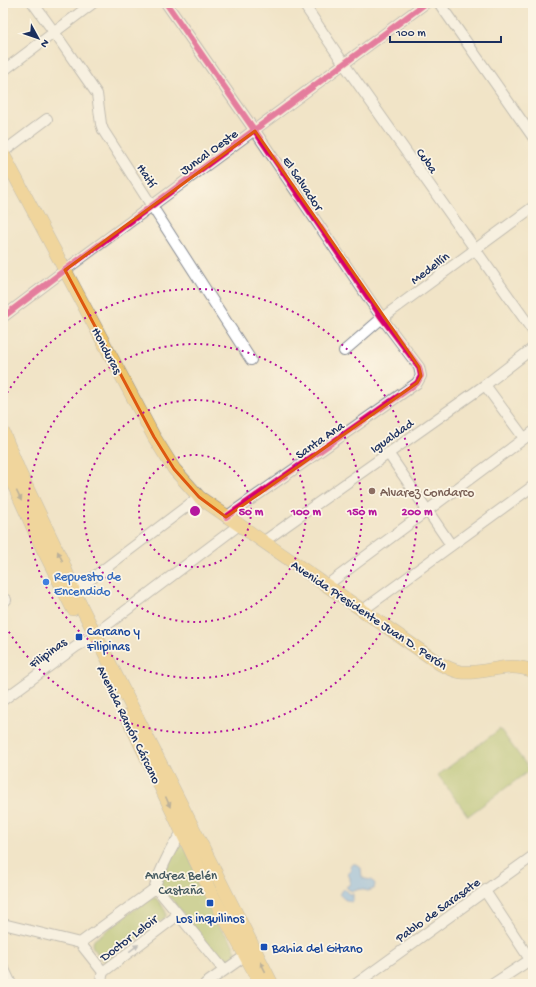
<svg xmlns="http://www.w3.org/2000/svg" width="536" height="987" font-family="'Gochi Hand',sans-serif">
<rect width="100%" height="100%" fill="#fcf5e5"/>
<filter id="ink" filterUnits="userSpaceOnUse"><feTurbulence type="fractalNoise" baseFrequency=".025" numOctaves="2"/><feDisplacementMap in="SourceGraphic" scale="8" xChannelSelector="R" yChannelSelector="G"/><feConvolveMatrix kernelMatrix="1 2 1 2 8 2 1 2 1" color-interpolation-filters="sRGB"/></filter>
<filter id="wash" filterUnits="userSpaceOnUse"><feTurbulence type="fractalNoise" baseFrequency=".012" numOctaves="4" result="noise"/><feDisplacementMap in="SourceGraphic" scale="16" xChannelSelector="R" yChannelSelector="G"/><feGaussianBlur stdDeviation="0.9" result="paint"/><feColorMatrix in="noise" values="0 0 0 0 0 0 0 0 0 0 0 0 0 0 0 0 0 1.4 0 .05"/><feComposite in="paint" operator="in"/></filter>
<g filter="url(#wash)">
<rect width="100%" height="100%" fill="#f1e4c7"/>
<g fill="#a6bd63" stroke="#607660">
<polygon points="500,729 530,770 468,816 438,775"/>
<path d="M179,844l7,5 13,31 9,24 10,22 12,13 8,16c-6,6 -11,10 -18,5l-58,-73 -2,-6z"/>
<path d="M150,898h6c4,6 13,13 9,20l-57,42 -5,1 -11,-15 2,-6z"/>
</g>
<g fill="#7db6ed" stroke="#4c72a6">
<path d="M352,864h4l5,4 1,9 3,2 7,1 3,4 -1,5 -6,2 -8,-2c-7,2 -8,4 -14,-2l4,-3v-6l-2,-4 3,-3 -1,-4z"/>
<polygon points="344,889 349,894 353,894 353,901 351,902 344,899 339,894"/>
</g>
</g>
<g filter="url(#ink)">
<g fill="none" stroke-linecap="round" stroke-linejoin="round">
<defs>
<g id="minor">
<polyline points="33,3 54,32 97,94 101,124 103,130 251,360"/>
<polyline points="166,3 255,131 382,318 419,367 421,376 417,383 226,517"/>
<polyline points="303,3 344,64 533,331"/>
<polyline points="439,3 533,137"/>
<polyline points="3,71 93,3"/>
<polyline points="3,152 47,119"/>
<polyline points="3,317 65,270 426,3"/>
<polyline points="344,351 382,318 533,207"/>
<polyline points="485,385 524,438"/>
<polyline points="388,453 451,545"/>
<polyline points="263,542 485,385 533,348"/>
<polyline points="327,585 533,432"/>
<polyline points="74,592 199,497"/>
<polyline points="3,602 6,600"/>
<polyline points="363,610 533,486"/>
<polyline points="95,634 239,525"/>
<polyline points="3,700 77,646 88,640"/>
<polyline points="154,889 159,891 224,970"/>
<polyline points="485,891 533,964"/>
<polyline points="3,924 80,943 103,972"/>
<path d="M80,943l74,-54c4,-13 21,-53 32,-59"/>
<polyline points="3,967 11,984"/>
<polyline points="100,984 103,972 178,915"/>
<polyline points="205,984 245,956"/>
<polyline points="356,984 533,856"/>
<polyline points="493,984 533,958"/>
</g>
<g id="major">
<path d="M3,154l151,283 20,32 25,28 241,167c7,3 14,7 21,8 26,3 45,-12 72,-1"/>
<polyline points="3,432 19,471 63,563 74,592 95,634 272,984"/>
<polyline points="3,461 40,543 73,609"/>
<polyline points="127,716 210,891 261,984"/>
</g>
</defs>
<use href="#minor" stroke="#868a92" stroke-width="12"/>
<use href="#major" stroke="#868a92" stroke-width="14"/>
<use href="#minor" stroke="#fff" stroke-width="10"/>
<use href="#major" stroke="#efc469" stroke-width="13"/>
<defs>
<g id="cycleway">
<polyline points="166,3 255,131 382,318 419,367 421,376 417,383 226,517"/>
<polyline points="3,317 65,270 426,3"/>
</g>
</defs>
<use href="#cycleway" stroke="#fcf5e5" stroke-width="8"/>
<use href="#cycleway" stroke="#d6006c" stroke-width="6"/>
</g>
<defs><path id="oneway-solid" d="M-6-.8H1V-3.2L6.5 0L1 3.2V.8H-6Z"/></defs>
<g fill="#7a7263">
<use href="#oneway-solid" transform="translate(19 496) rotate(64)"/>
<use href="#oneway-solid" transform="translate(60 556) rotate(-117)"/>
<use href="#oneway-solid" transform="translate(168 802) rotate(66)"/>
<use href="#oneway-solid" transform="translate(263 967) rotate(-117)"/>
</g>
<use fill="#8d97ae" href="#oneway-solid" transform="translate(134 948) rotate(-37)"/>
</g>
<path d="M0 0H536V987H0ZM255,131l164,236 2,9 -4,7 -191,134 -27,-20 -25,-28 -20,-32 -89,-167z" fill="#f1e4c7" fill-opacity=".55" fill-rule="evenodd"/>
<path fill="none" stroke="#de5710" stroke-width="3" stroke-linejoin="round" d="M255,131l164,236 2,9 -4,7 -191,134 -27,-20 -25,-28 -20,-32 -89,-167z"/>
<g fill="none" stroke="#b5179e" stroke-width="2" stroke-dasharray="2 4">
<circle cx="195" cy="511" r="56"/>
<circle cx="195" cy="511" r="111"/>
<circle cx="195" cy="511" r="167"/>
<path d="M4 398A222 222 0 1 1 4 624"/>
</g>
<circle fill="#8d6e63" stroke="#fcf5e5" stroke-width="1.5" cx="372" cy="491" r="4"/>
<circle fill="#3f7fe0" stroke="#fcf5e5" stroke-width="1.5" cx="46" cy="582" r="4"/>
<g fill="#1a4fb4" stroke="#fcf5e5" stroke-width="1.5">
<rect x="75" y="633" width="8" height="8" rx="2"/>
<rect x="206" y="899" width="8" height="8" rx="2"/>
<rect x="260" y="943" width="8" height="8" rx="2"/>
</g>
<g text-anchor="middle" stroke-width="3.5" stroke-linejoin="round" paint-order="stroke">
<g font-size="13" fill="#1b2f5e" stroke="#fcf5e5">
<text transform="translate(208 151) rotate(-36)" y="5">Juncal Oeste</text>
<text transform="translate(428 160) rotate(55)" y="5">Cuba</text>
<text transform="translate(148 175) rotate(57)" y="5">Haití</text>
<text transform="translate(304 183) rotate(56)" y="5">El Salvador</text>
<text transform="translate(429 267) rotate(-37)" y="5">Medellín</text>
<text transform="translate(108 350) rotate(62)" y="5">Honduras</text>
<text transform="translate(391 435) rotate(-35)" y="5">Igualdad</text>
<text transform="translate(319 439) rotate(-35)" y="5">Santa Ana</text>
<text transform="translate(370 614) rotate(34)" y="5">Avenida Presidente Juan D. Perón</text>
<text transform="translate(47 652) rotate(-36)" y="5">Filipinas</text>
<text transform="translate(130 724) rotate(64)" y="5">Avenida Ramón Cárcano</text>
<text transform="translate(437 909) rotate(-36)" y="5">Pablo de Sarasate</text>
<text transform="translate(128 937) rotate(-37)" y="5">Doctor Leloir</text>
</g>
<g font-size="13" fill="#785e54" stroke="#fcf5e5" text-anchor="start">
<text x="380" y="496">Alvarez Condarco</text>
</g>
<g font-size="13" fill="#366cbe" stroke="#fcf5e5" text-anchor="start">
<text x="54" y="580">Repuesto de<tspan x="54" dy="15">Encendido</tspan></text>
</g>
<g font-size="13" fill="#164399" stroke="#fcf5e5" text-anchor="start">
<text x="87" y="635">Carcano y<tspan x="87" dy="15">Filipinas</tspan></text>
<text x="210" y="922" text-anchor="middle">Los inquilinos</text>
<text x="272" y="952">Bahia del Gitano</text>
</g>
<g font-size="13" fill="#455a60" stroke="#fcf5e5">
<text x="181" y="879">Andrea Belén<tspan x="181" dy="15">Castaña</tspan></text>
</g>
</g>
<circle cx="195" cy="511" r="6" fill="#b5179e" stroke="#fcf5e5" stroke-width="2"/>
<g font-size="12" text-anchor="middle" font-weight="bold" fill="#b5179e" stroke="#fcf5e5" stroke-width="3.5" stroke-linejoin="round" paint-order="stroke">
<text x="251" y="515">50 m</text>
<text x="306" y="515">100 m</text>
<text x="362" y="515">150 m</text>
<text x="417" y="515">200 m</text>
</g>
<rect width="536" height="987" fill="none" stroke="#fcf5e5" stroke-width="16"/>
<g transform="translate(38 38) rotate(130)" stroke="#fcf5e5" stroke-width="3" paint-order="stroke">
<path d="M0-3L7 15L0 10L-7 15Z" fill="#1b2f5e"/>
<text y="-6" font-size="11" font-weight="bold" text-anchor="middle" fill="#1b2f5e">N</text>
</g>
<path d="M390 36v6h111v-6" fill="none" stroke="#1b2f5e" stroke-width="2"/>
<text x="396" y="36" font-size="12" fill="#1b2f5e" stroke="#fcf5e5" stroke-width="3" paint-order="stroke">100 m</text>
</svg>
